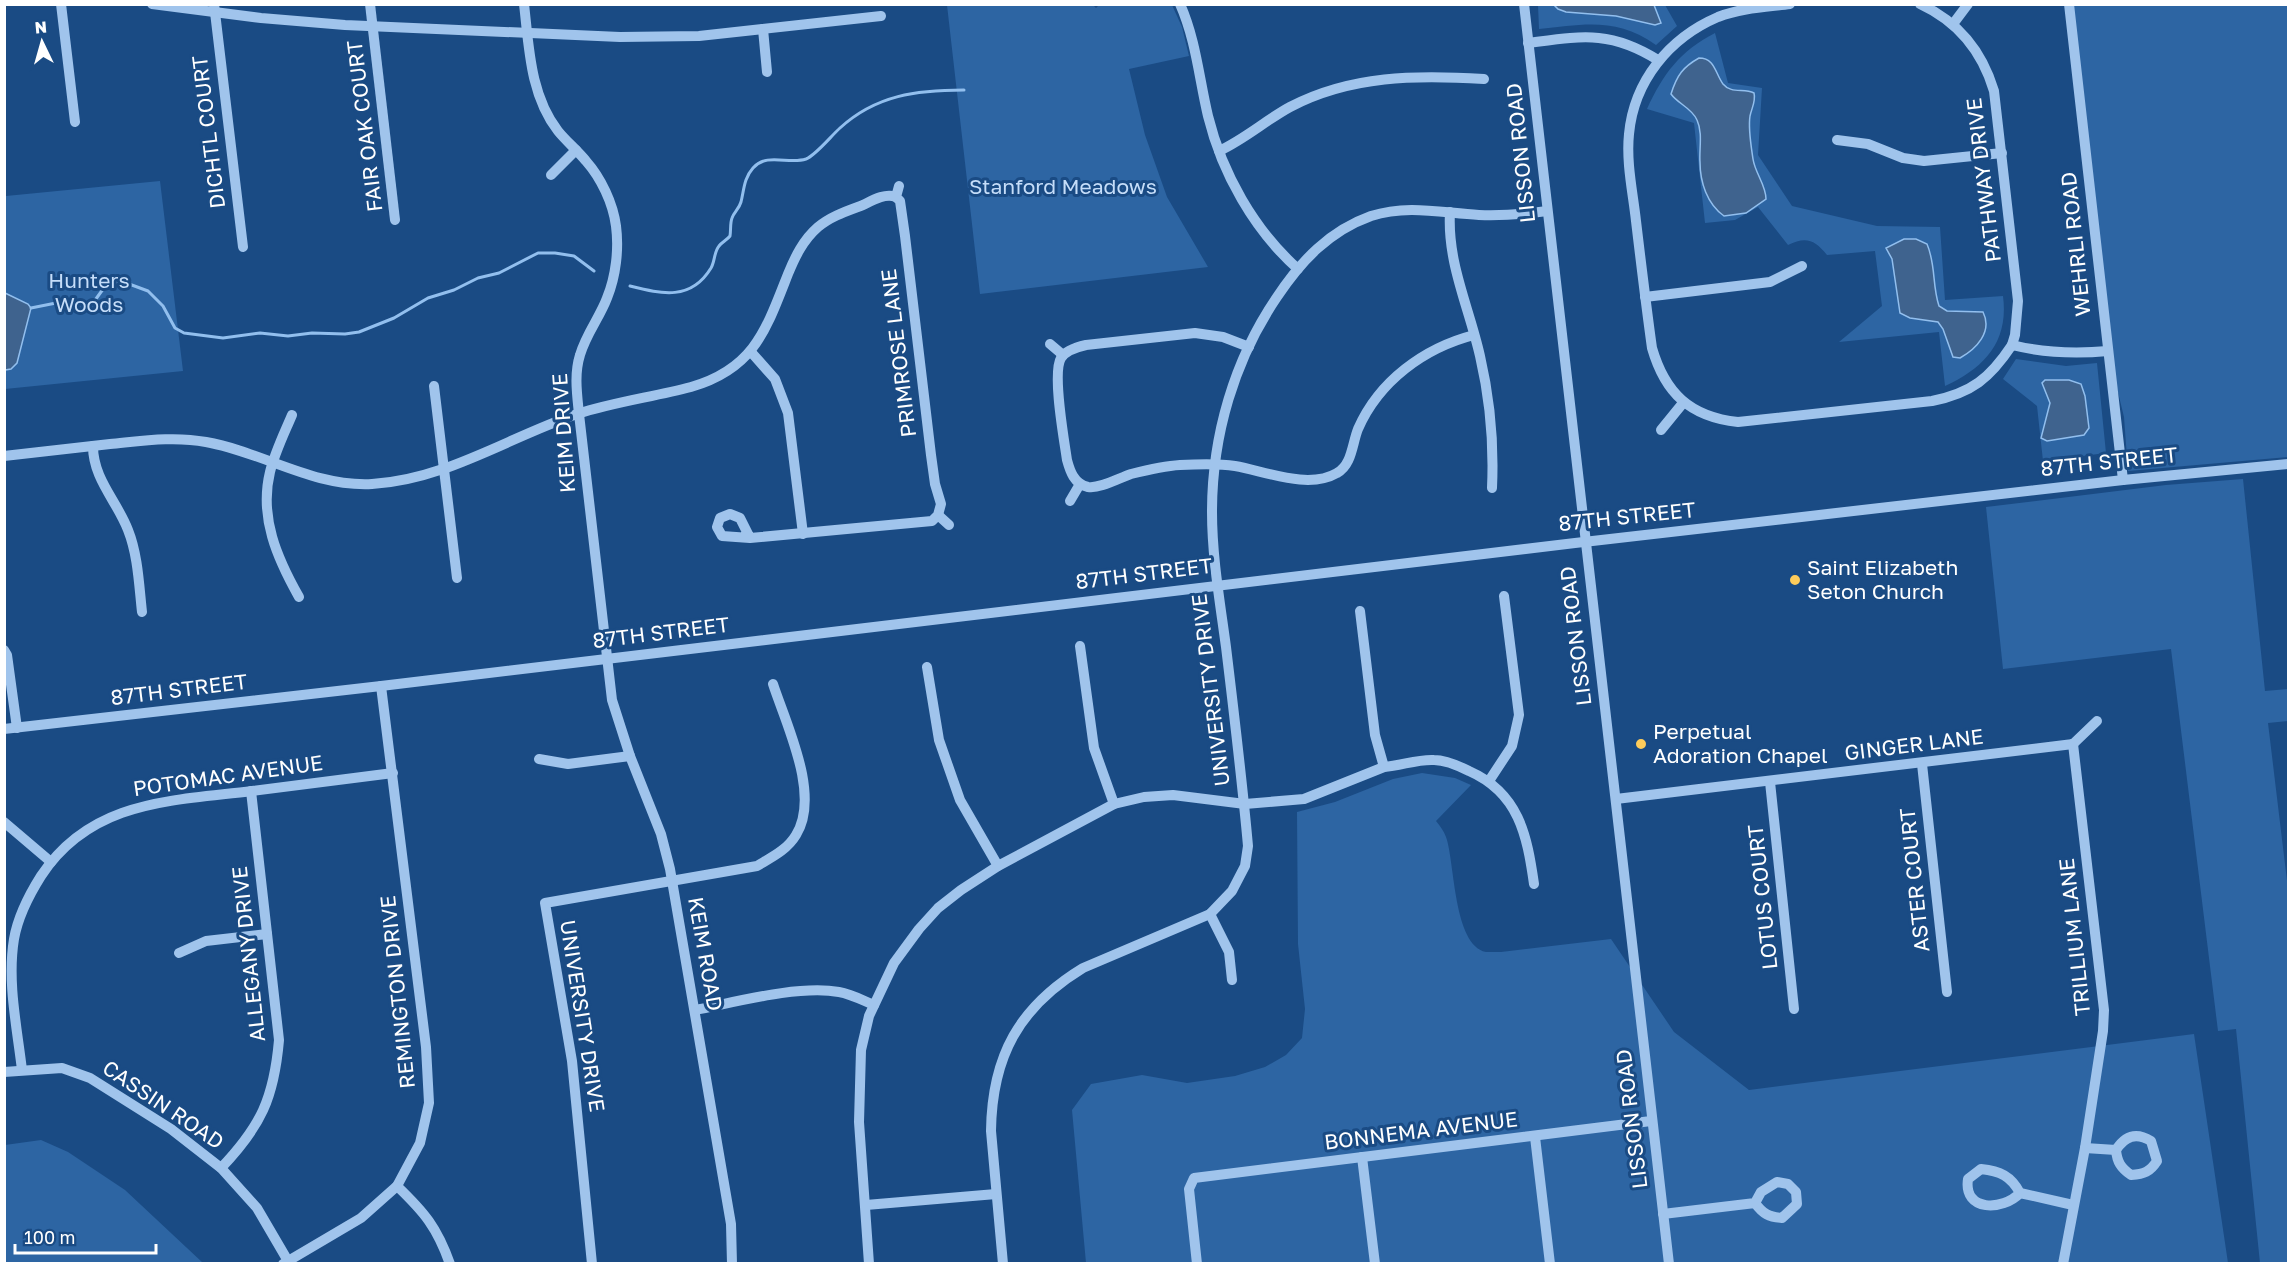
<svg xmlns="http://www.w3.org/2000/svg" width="2293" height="1268" font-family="'Golos Text',sans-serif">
<rect width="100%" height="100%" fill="#1a4b84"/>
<g fill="#2d65a3">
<polygon points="1092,4 1096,8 1100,4 1172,5 1182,27 1189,56 1129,69 1145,135 1167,197 1208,267 980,294 947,5"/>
<path d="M1538,5h127l12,21 -21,19c-39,-28 -72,-21 -117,-16z"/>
<polygon points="2069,5 2288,5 2288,457 2128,471 2124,417 2108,351"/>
<path d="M1715,33l13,50 34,5 -4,67 34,51 85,20 63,1 5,73 58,-4c6,46 -19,72 -58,90l-6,-54 -100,10 43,-36 -7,-55 -48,4c-12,-15 -21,-19 -39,-10l-30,-38 -23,13 -30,3 -11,-100 -47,-14c16,-35 33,-58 68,-76z"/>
<polygon points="160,181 183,371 5,389 4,184 6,196"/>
<polygon points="2016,359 2066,366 2097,363 2106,453 2043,461 2037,406 2003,379"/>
<polygon points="2243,479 2265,691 2288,689 2288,721 2268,723 2288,889 2288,1263 2260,1263 2236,1029 2218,1031 2171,649 2003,669 1986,507 2166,485"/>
<path d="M1422,773l33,5 16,7 -35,36c4,5 8,10 10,16 9,25 7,108 40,115 5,0 10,0 15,0l110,-13 63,93 75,58 445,-56 34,229h-1142l-14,-153 19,-26 51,-9 45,8 48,-7 30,-9 21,-12 16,-17 3,-29 -7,-65 -1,-132 38,-10 58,-23z"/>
<polygon points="41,1140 68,1152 125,1190 203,1263 5,1263 5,1145"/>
</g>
<g fill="#3f638e" stroke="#92bfee" stroke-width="1.5">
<polygon points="1554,5 1654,5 1661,23 1655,25 1616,16 1566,12 1558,9"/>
<path d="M1699,58c16,0 16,15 24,26 8,10 21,4 31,9 2,8 -2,14 -4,23 -2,13 1,29 3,43 2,14 13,26 13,40l-20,14 -22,3c-17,-12 -24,-34 -24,-54 -1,-13 3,-29 -3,-42 -5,-12 -19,-16 -26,-26 6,-19 12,-27 28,-36z"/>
<path d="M1904,239h12l11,5c9,21 5,41 12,62l8,5 36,1c10,20 -7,37 -23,46l-7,-1 -10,-28 -5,-7 -28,-4 -10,-5 -8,-54 -6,-11z"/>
<polygon points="5,293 28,304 31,308 17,363 11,369 5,370"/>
<polygon points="2045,380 2069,380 2081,384 2085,396 2089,428 2084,435 2047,441 2041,438 2050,403 2042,383"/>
</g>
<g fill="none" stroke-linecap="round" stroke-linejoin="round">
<g stroke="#92bfee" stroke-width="3">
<path d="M630,286c32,8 61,15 81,-18 4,-7 3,-16 8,-22 3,-4 8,-6 11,-10 1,-6 0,-13 2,-18 2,-6 7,-9 9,-16 3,-12 3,-24 12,-34 14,-16 36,-3 53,-9 10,-4 25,-23 34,-31 36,-33 77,-38 124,-38"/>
<polyline points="31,308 61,302 93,303 106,285 121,281 148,291 163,306 175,328 184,333 223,338 260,333 288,336 312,333 345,334 359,332 394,318 428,298 454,290 478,278 499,273 538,253 555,253 574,256 594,271"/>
</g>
<g stroke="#a0c4ec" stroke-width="10">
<polyline points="61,4 75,122"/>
<polyline points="152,4 261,18 345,25 620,37 699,36 881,16"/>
<polyline points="214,4 243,247"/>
<polyline points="370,4 395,220"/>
<path d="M524,4c5,43 6,91 34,127 8,10 19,19 28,30 15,17 27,42 30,65 3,23 0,50 -9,72 -7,19 -21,36 -27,57 -6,19 -3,39 -1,59l33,286 18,56 31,78 9,35 61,355 1,40"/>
<path d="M1180,4c16,36 19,74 28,112 14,57 46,114 90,153"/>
<polyline points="1524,4 1669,1264"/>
<path d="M1790,4c-23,3 -49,4 -72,13 -49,21 -84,64 -89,117 -3,29 4,59 7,87 5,42 10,84 16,127 13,45 38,69 86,74l194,-21c40,-8 58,-23 80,-56 32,8 63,9 96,6"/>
<path d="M1920,4c39,18 62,47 74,87l24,210 -3,34 -3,10"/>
<polyline points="2069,4 2123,480"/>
<polyline points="1953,24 1968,4"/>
<polyline points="763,29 767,72"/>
<path d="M1528,43c54,-7 82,-13 130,17"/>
<polyline points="1837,140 1868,144 1903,158 1924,161 2002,153"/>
<path d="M1219,151c26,-12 47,-31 71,-44 61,-32 126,-32 194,-28"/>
<polyline points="551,175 576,150"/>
<path d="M1450,212c-3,51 19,95 30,144 10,43 14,88 12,132"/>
<polyline points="1645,297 1770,282 1802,266"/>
<polyline points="1050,344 1063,355"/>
<path d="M1249,347l-26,-10 -28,-4 -109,12c-9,2 -20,5 -25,13 -9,15 3,81 6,102 3,11 7,24 21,27 12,2 31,-9 43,-13 16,-4 33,-8 49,-9 18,-1 37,-2 55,1 30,5 73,24 102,7 15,-8 15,-29 21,-44 21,-48 66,-81 116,-94"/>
<polyline points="751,352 775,379 788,413 803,534"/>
<polyline points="434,386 457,578"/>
<path d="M292,415c-8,19 -17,37 -22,57 -11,45 7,86 29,125"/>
<polyline points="1661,430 1683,403"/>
<path d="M93,446c0,33 24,55 35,84 10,25 11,55 14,82"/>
<path d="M4,456c36,-4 71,-8 106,-12 32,-3 64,-8 96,-2 57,10 106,45 166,42 73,-4 137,-47 205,-70 37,-12 76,-17 114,-27 63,-18 75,-57 97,-113 7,-17 15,-34 30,-47 13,-11 29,-16 45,-22 10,-5 22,-12 33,-8"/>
<polyline points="1070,501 1080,484"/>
<polyline points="938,515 949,525"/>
<polyline points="750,538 722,536 717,527 720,518 730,514 740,518 750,538 932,521 938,515 941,504 935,484 931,455 905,236 900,201 896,197 899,186"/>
<polyline points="1360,611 1375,735 1384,767"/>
<polyline points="1080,646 1094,748 1114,804"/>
<polyline points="4,650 7,655 17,728"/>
<polyline points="927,667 939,740 960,800 998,866"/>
<polyline points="4,729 381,686 1575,543 2123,480 2288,464"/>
<polyline points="2073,744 2097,721"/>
<polyline points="539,759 568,764 630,756"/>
<polyline points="1922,764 1947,992"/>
<polyline points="1489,781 1512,746 1519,715 1504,596"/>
<polyline points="1770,782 1794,1009"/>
<polyline points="1616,799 2073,744"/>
<polyline points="4,822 51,862"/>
<polyline points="1210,914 1229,952 1232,980"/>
<polyline points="179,953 206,941 267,934"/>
<path d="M695,1010c41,-8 103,-25 144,-18 12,2 23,8 35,13"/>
<path d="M22,1070c-5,-43 -15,-88 -8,-131 4,-23 15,-44 27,-63 50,-76 130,-75 211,-85 47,-6 94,-12 141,-18"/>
<polyline points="4,1072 62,1068 90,1078 171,1129 221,1168 257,1208 288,1261"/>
<polyline points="1535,1137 1550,1264"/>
<path d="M2085,1148l31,2c9,-14 20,-18 35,-9l6,20c-7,11 -13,13 -26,14 -10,-7 -14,-13 -15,-25"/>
<polyline points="1362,1157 1375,1264"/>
<path d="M221,1168c40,-42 53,-70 58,-128l-28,-249"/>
<path d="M397,1186c27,26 40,41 53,78"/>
<path d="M2020,1193c-17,18 -57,19 -52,-14l13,-10c19,2 30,7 39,24l53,12"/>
<polyline points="866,1205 996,1194"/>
<path d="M1663,1214l92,-11 6,-11 16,-10 11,2 8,8 1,12 -15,14c-13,-1 -19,-4 -27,-15"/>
<polyline points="283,1264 361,1218 397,1186 420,1143 429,1103 426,1047 381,686"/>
<path d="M592,1264l-20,-203 -27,-158 212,-37c15,-9 30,-16 39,-31 25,-40 -10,-111 -23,-151"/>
<path d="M869,1264l-10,-142 2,-72 8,-34 25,-53 25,-34 19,-21 23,-18 37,-24 116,-62 30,-7 29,-2 72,9 59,-5 80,-32c17,-1 33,-8 50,-7 11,0 25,6 35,11 50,22 58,64 65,113"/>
<path d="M1003,1264l-12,-133c1,-75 28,-124 92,-163l127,-54 22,-23 13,-25 3,-20c-6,-67 -14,-133 -22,-199 -6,-45 -14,-90 -14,-135 0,-76 22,-152 65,-215 24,-36 52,-66 94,-81 37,-12 71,-3 108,-1 23,1 46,-1 68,-4"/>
<polyline points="1197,1264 1189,1189 1194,1178 1651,1121"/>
<polyline points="2063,1264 2085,1148 2103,1031 2104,1010 2073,744"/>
</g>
</g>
<g fill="#fecc5b" stroke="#1a4b84" stroke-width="2">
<circle cx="1795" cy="580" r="6"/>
<circle cx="1641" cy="744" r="6"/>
</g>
<g text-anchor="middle" stroke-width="6" stroke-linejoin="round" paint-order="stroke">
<g font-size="21" fill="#fff" stroke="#1a4b84">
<text transform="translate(365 126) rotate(-97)" y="7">FAIR OAK COURT</text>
<text transform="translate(209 132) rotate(-97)" y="7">DICHTL COURT</text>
<text transform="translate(1521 153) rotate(-96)" y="7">LISSON ROAD</text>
<text transform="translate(1984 180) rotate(-97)" y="7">PATHWAY DRIVE</text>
<text transform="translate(2076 244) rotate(-96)" y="7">WEHRLI ROAD</text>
<text transform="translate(899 353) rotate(-97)" y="7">PRIMROSE LANE</text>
<text transform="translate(564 433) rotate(-94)" y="7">KEIM DRIVE</text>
<text transform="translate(2109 462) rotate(-6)" y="7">87TH STREET</text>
<text transform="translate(1627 517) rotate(-6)" y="7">87TH STREET</text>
<text transform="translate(1144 574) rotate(-7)" y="7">87TH STREET</text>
<text transform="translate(661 633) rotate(-7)" y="7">87TH STREET</text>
<text transform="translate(1576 636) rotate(-97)" y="7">LISSON ROAD</text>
<text transform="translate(179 690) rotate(-7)" y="7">87TH STREET</text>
<text transform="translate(1211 690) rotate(-97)" y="7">UNIVERSITY DRIVE</text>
<text transform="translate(1914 745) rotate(-7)" y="7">GINGER LANE</text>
<text transform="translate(228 776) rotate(-8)" y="7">POTOMAC AVENUE</text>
<text transform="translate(1915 880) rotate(-96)" y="7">ASTER COURT</text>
<text transform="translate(1763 897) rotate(-96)" y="7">LOTUS COURT</text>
<text transform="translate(2075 937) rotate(-96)" y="7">TRILLIUM LANE</text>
<text transform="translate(249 954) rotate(-96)" y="7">ALLEGANY DRIVE</text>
<text transform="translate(705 954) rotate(80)" y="7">KEIM ROAD</text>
<text transform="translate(398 992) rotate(-96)" y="7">REMINGTON DRIVE</text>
<text transform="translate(582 1016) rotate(81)" y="7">UNIVERSITY DRIVE</text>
<text transform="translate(163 1105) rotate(34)" y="7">CASSIN ROAD</text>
<text transform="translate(1632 1119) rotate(-97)" y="7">LISSON ROAD</text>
<text transform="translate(1421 1131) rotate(-7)" y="7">BONNEMA AVENUE</text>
</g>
<g font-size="21" fill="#c5ddf9" stroke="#1a4b84">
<text x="1063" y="194">Stanford Meadows</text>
<text x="89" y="288">Hunters<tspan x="89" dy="24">Woods</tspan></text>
</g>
<g font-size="21" fill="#fff" stroke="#1a4b84" text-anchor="start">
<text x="1807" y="575">Saint Elizabeth<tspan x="1807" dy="24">Seton Church</tspan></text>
<text x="1653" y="739">Perpetual<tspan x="1653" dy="24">Adoration Chapel</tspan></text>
</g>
</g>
<rect width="2293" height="1268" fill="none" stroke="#ffffff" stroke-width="12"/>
<g transform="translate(42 42) rotate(355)" stroke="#1a4b84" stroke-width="4.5" paint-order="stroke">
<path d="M0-4.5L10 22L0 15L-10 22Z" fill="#ffffff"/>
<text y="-9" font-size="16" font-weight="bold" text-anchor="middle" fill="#ffffff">N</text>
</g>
<path d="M15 1244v9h141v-9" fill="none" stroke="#ffffff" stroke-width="3"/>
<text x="24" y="1244" font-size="18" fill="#ffffff" stroke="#1a4b84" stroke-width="4.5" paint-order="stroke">100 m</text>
</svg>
